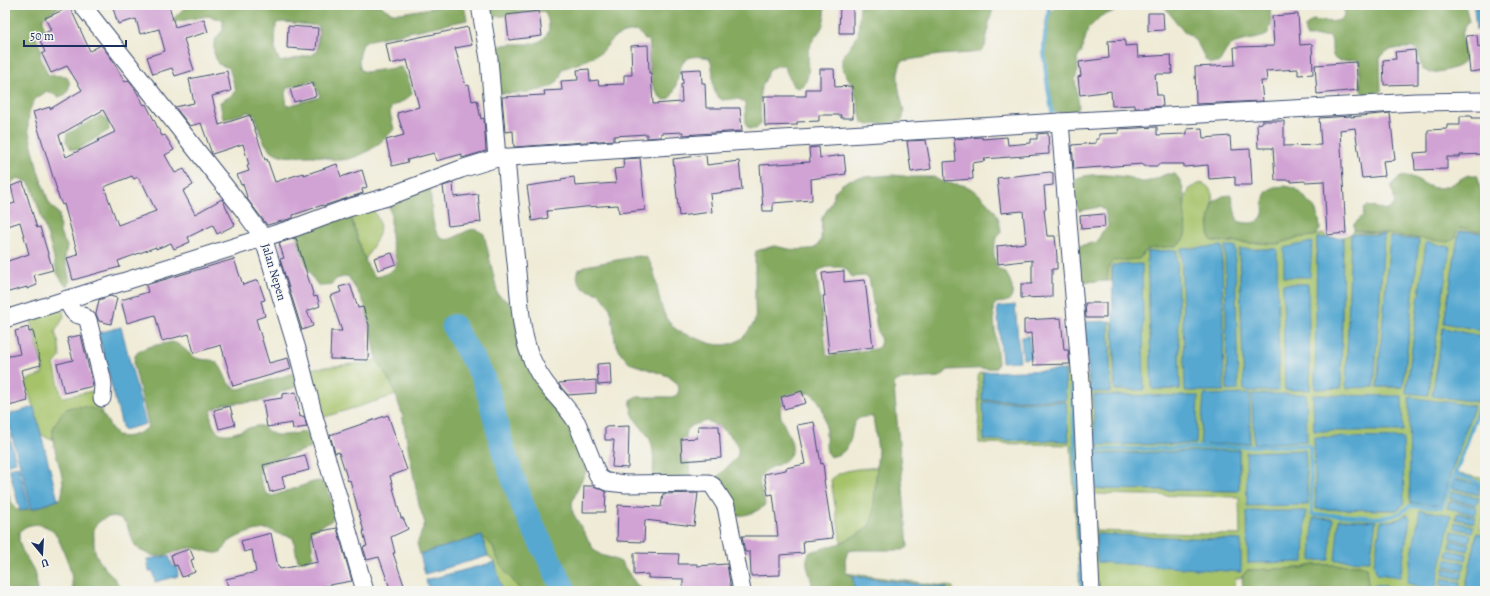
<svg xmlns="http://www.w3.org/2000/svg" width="1490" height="596" font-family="Alegreya,serif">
<rect width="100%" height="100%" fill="#f6f6f2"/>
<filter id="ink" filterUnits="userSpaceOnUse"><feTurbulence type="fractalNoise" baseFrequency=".025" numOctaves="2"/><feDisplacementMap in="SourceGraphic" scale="8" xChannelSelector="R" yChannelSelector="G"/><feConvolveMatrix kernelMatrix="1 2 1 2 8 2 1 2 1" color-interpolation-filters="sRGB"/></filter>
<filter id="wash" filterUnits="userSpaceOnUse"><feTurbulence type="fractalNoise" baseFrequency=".012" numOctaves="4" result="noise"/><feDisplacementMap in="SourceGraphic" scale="16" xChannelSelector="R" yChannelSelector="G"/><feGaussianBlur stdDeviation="0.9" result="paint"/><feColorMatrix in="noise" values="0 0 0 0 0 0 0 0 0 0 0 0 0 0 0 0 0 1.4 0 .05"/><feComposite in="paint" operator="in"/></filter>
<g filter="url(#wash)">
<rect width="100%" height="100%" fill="#efebd6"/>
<g fill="#a6c36a" stroke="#607964" fill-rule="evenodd">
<path d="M1201,183c19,6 10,28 7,42l12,17 58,2 18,-6 27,-4 2,1 2,3 -10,1 -1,150 25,-1 2,-151 8,-3 3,-4 4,2 25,1 34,5h38l1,-6 4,-4 23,1 2,-3v7l-26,-2 -15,91 41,9v6l-42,-9 33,74 9,-28v16l-30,83 26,5 4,9v12h-1l-4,30 5,1v5l-8,-2 -12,58h-8l-18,-4v3l6,1h-36l-33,-7 -3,3v4h-4l-3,-24 -6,-2h-47l-11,3 -55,2 -5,7 -7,2v12h-155l-9,-146 -92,-2 -1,-69 5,-2v28h82v-30l2,-2 9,1 35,23 -2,-71 4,1 2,67 -3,-124v16h-5c2,-8 -1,-14 6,-20l29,-5c4,-11 23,-9 34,-10l10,-21 -2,-8 1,-18 5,-11zM1351,234l33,1 -10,152h-28zM1390,237l29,3 -16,147h-25zM1277,249l-33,141 -5,-140zM1176,250l4,139h-28l-5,-137zM1308,284l2,105 -25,1 -2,-105zM1239,450v41l-144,-2zM1455,479l24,16 -27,-7zM1452,492l27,6 -2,7 -27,-6zM1094,494l145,3 1,38 -145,-4zM1449,501l27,13 -29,-6zM1404,504l-7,6 -80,-1zM1457,513l18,4 -1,6 -18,-4zM1405,515l5,3 -10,59 -13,-56c7,0 12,-1 18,-6zM1452,531l19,4 -2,6 -18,-3zM1451,541l18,3 -1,7 -18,-4zM1449,550l18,4 -1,6 -19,-4zM1444,569l18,3 -1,7 -18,-4zM1442,578l18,4 -1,6 -18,-3z"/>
<path d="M369,203c2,4 6,9 8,14 9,17 -6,28 -12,44l-17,-53z"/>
<path d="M62,301l2,16 -9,15 4,12 1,13 -6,7 7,30 2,3 30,-6 3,1 6,22c-12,-8 -23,-9 -37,-4l-12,20v9l-6,-1 -6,-4 -14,-47v-6c4,-4 10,-4 15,-7l1,-5 -14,-58z"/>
<polygon points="377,359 393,387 396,395 315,420 307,369 353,364 367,364"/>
<path d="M878,467c-1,17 0,50 -12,62 -6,6 -17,10 -25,14l-10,-63c9,-12 33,-11 47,-13z"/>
<polygon points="482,536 493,547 500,564 521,591 493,591 501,589 495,562 488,556"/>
<polygon points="846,573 953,587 953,591 947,591 947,588 853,576"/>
</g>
<g fill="#84a95e" stroke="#506c5e" fill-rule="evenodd">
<path d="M5,5h58l-18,11 -2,2 1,11 -8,6v3l5,11 -1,7 8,19 18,1c5,6 4,12 0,18l-7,3 -12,-6 -13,9 -5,12 -1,16 10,43 11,32 10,11 1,19 7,13 -2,11 5,25 -2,4 -4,-2 -7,-11 -5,-23 -20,-62 -4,-6 -10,-4 -4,2 -9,11z"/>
<path d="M187,5h194l4,4 8,4h8l48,-8h15l3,15 -97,20 -7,4c-3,9 -6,18 -2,26l5,2 35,-5c6,7 10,18 11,27l-7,6 -14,7 -1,6 4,16c-14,16 -34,31 -56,31 -10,-1 -20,-5 -30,-4 -13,0 -25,3 -36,-5 -11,-8 -13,-23 -17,-35l-7,-4 -22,7h-3l-3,-17 13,-7 3,-4 -7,-23 -11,-4 -4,-11v-12l9,-11v-10l-15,-4 -39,7zM283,22l36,4 -2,26 -6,3 -31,7 -5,-11 1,-28zM314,80l6,17 -33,9 -2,-13 2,-5z"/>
<path d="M484,5h133v4c10,4 23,4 32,-4h176c-2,7 1,15 -3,22 -4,8 -11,13 -13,22 -3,14 5,32 -11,39l-5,-2 -9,-20h-8l-6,3 -10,22 1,33 -5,5h-7l-3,-4 -1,-22c-7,-7 -14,-3 -23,-3 -15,-10 -5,-27 -13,-42 -39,-9 -24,23 -40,41l-5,1c-14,-9 -15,-30 -15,-45 0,-5 2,-10 -1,-15h-3l-5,-7 -4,-2 -12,2 -11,5 -11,14 -22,11 -18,6c-1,5 -2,10 -6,14 -11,10 -44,11 -58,10l-4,-43c15,-14 45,4 54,-18 2,-6 0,-15 -4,-21l-58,7z"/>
<path d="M860,5h134l-5,18 -4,24 -5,5 -10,1 -31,2 -37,6c-9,17 -1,34 2,51l-1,6 -3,4 -5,1 -27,2 -6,-3 -8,-34 -12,-20v-10l16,-23z"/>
<path d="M1065,5h59l-6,5 -17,6 -13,13 -7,24 -4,6 1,12 -3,8 4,27 -2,4 -16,3 -9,-1c-3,-24 -15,-76 -3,-98 3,-6 10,-7 16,-9z"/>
<path d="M1163,5h107l1,20 -4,10c-9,5 -33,5 -38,12 -4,4 -7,11 -10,16h-9l-4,-3 -8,-16 -8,-9 -6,-3z"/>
<path d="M1344,5h121l4,16c-2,5 -6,8 -7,14 0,8 4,17 2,25 -2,9 -26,12 -34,13l-8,-4 -5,-19 -2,-2c-11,0 -28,-1 -35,9l1,34 -3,3 -13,1 -4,-4 -2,-30c-7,-5 -23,6 -26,-6 -2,-5 0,-11 -2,-17l-4,-2 -20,1 -2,-4v-6l8,-7c7,1 24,4 29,-2 3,-3 2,-9 2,-13z"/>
<polygon points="100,116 103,116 108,121 109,130 77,150 71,149 66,141 67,134"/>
<path d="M1166,174h9c12,12 8,28 10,43 0,8 3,18 -3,24 -9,10 -24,4 -35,9 -4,2 -5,6 -8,9l-26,2c-7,6 -4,12 -6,20l-29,1 -1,-33 2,-3 18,-4 5,-10 6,-6 -3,-16 -6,-3 -20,4c-5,-9 -7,-22 -4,-32 13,-7 41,-4 56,-1 4,1 8,4 11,4 9,0 17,-5 24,-8z"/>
<path d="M893,175l19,2h22c11,9 19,5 32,9 10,4 22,16 28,24 4,5 6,14 7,21 -9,16 -9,18 -4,37 3,1 6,3 8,5 5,4 10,19 6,25 -3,5 -10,4 -15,5l-3,4 5,56 -2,5 -48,2 -8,7 -41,3 -4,2 -1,4 14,161 -5,3h-48l-7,1 -3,9 1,13 7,3 1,15h-42c2,-14 -11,-27 -2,-39l31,-9 24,-13 5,-6 3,-8 5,-66 -5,-33c-28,-3 -16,18 -27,32 -4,5 -11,7 -16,8 -6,-6 -3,-15 -4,-23 0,-12 -2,-29 -11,-37 -4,-5 -8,-4 -14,-3 -45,12 -1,41 -10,59 -6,14 -29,13 -31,26 -2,9 5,17 5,26 -9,8 -21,12 -33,10l-19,-29 4,-9 20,-20c7,-16 -17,-30 -30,-36l-14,4 -6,5c-5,18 5,30 2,46l-36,8c0,-12 2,-32 -2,-42 -6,-15 -22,-21 -20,-42l4,-3h37l5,-2 2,-5 -1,-6 -10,-8 -39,-13 -9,-11 -5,-11 -3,-26 -3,-9 -9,-12c-15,-5 -23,-4 -23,-23l8,-5 53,-10 8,1c13,13 9,46 23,65 8,12 24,14 37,20 17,6 35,3 44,-14 2,-2 4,-5 5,-8 1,-5 0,-12 0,-18 0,-16 0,-31 0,-46l1,-5 18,-5 20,4 16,-1 5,-1 6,-7 1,-23 10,-16 3,-11 6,-6 8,-5 14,-3zM828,267h14l4,2 6,8 13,-1 4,2 8,51 4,12 -2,6 -4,2 -48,7 -10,-80 2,-6z"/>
<path d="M1468,175h9c3,6 2,12 4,19 1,7 9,31 1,36 -5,3 -16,-2 -22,-2l-4,4 -1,7 -8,3 -93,-12v-6l9,-8 1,-8 3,-2 21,4 6,-5c2,-7 -3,-14 -2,-21 18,-20 29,4 45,4 12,0 20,-8 31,-13z"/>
<path d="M430,181c1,12 1,43 7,52 8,15 22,0 33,-3 5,-2 9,1 14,4l14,61 12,8 10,2 6,41 35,58 29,61 -10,18 -8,20 1,10 21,37 7,5 13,4 7,3 15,22 9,7h-124l-21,-27 -7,-17 -11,-11 -62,18 -3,-10 8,-21 -6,-18 -17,-91 -9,-27 -16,-28 -12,-54c-5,-11 -12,-19 -17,-29l-12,3c-4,7 -10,7 -17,7 -11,-10 -20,-43 -25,-58l54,-20c5,15 16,61 28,69 8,-2 17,-5 21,-13l-5,-21 -1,-9v-20l-4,-17z"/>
<path d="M1285,186l10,2 6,5 14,16 4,10 1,11 -5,6 -19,2 -18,6 -67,-3c-5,-14 -1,-26 3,-40l9,-5 8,-1c4,9 3,19 7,26 9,3 21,4 25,-7 1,-3 0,-7 0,-10 1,-15 8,-17 22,-18z"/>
<path d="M172,342c11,3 15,11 24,16 7,3 16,0 21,5 10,9 7,24 22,26l52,-15h5l2,11 -4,3 -12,3 -6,5 -10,3 -4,2 -37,3 -13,6c-2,5 -1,10 1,15 9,21 35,-1 48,1 5,1 6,5 10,7 9,5 23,0 33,-1h2l5,5 1,8 -2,3 -47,16c-7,7 -1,21 3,29l6,3 41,-14 6,-1 7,3 10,30 -5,7 -20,10v3l2,23 -8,4h-7l-5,-23c-5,-3 -9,-2 -14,-4 -3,-1 -6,-3 -8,-4 -11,-3 -32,5 -41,11 -5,4 -5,10 -12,12 -7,1 -18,-5 -27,-5 -11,0 -21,8 -32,8 -7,1 -20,-5 -24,-11 -7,-12 -6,-31 -26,-28 -5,1 -10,4 -13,8 -3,4 -2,9 -2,14 -1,29 21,31 27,52h-48c-1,-7 -1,-15 -3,-22 0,-3 -12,-32 -14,-34 -10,-13 -27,-14 -37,-3v9l3,9 14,24 1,17h-32v-109c3,10 5,24 15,29l10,-3 2,1 26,-9c15,-14 -9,-52 -5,-70 1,-4 3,-8 5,-11 2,-3 4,-8 8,-10 10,-5 29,-3 37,6 5,6 8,15 14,20 9,5 25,-2 31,-8v-4l-14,-58c0,-4 0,-9 3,-12 6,-7 27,-9 35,-11z"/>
<polygon points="1313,565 1360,565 1366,567 1369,591 1243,591 1242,577 1247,570 1302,568"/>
</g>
<g fill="#56a8d1" stroke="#386c98">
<polygon points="1484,7 1485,29 1476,30 1474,8"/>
<polygon points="1459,231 1485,233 1485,331 1444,323"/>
<polygon points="1351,234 1384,235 1374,387 1346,388"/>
<polygon points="1343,237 1341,388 1315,389 1317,238"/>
<polygon points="1390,237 1419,240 1403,387 1377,387"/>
<polygon points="1312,242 1310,277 1284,277 1284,248"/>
<polygon points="1426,242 1450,247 1428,395 1406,393"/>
<polygon points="1222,246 1224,391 1185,391 1181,249"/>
<polygon points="1225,246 1235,246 1238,390 1227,391"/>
<polygon points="1239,249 1277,249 1279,391 1244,391"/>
<polygon points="1177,250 1180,389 1152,389 1147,252"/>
<polygon points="1142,264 1144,390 1115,390 1112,265"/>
<polygon points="1283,284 1308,284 1310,390 1285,390"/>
<polygon points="1015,305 1020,361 1002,362 997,307"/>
<polygon points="1109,321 1111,392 1090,392 1084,322"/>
<polygon points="121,327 146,424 123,430 98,333"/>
<polygon points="1443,328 1485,337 1485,374 1477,402 1432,396"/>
<polygon points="1029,336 1031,358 1023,359 1021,337"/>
<polygon points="1065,370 1066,400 982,400 983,372"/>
<polygon points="1250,394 1250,443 1200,445 1204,395"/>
<polygon points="1252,394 1306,394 1307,441 1254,444"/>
<polygon points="1093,395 1198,396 1196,444 1095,445"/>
<polygon points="1313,395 1402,396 1403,431 1314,431"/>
<polygon points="1409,397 1474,406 1440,505 1410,503"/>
<polygon points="983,402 1066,402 1069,441 984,440"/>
<polygon points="34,407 58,500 32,509 6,415"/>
<polygon points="9,435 16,462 5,465 5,436"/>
<polygon points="1314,437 1403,438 1404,504 1397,510 1316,509"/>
<polygon points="1239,450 1239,491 1094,489 1093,454"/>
<polygon points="1305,450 1308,505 1247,506 1246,452"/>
<polygon points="18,466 30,508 20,511 9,468"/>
<polygon points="1455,479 1476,484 1478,486 1479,495 1452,488"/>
<polygon points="1452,491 1479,498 1477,505 1450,499"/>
<polygon points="1449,501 1477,507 1476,515 1447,508"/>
<polygon points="1420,510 1451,515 1435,591 1407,583"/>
<polygon points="1247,511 1306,511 1304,562 1248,563"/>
<polygon points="1457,513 1476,517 1474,523 1456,519"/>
<path d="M1405,515h3l2,3 -10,59 -23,-3 -3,-10 7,-43c9,0 16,1 24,-6z"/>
<polygon points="1313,518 1333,519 1329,560 1311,561"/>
<polygon points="1339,519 1376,521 1370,561 1335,560"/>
<polygon points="1455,522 1473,526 1472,532 1454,528"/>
<polygon points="1452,531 1471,535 1469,542 1451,538"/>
<polygon points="1477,533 1485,535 1485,591 1465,591"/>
<polygon points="1096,534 1241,540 1241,572 1097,562"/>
<polygon points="482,536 488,556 425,574 420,554"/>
<polygon points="1451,540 1469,544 1468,551 1449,547"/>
<polygon points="1449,550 1467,554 1466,560 1447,556"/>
<polygon points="169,556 173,567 177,566 178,576 155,582 153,571 149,571 147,559"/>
<polygon points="1446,559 1465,563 1463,570 1445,566"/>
<polygon points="495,562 502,589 493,591 429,591 426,580"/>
<polygon points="1444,568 1463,572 1461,579 1443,575"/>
<polygon points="853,576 947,588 947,591 854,591"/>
<polygon points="1442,578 1460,582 1459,589 1440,585"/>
<polygon points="1375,584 1409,591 1373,591 1373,587"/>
</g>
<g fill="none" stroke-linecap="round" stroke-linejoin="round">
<g stroke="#56a8d1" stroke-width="4">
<path d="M1049,5c0,14 -5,28 -5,43 0,21 5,43 8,64"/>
<polyline points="1072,377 1082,591"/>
<polyline points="1091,444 1092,448 1097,450 1307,445 1310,447 1312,514 1315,515 1341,515 1377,518 1392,516 1400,513 1410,506 1442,507 1465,448 1485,390"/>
<path d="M1454,475c7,2 21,3 25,9 3,4 3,9 6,12"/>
</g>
<polyline stroke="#56a8d1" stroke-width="24" points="453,326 482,375 489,395 504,453 524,509 565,591"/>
</g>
<g id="blocks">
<g fill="#d1a3d4" fill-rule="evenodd">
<polygon points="112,5 169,5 175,27 204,19 208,32 184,39 194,70 175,76 172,68 153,74 147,57 165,51 159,29 140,34 136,19 118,24"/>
<polygon points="840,5 853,5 853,33 839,33"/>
<path d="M70,7l20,44 11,-6 10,13 14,24 3,-2 7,9 9,16 2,-1 16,32 3,-1 9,15 -9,5 10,18 9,-4 9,16 -10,6 12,23 27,-15 13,26 -18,9 -4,-9 -25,12 2,5 -16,7 -3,-6 -15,6v-2l-38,14 2,6 -47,13 -6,-22 11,-3 -14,-51 -2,1 -6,-15h1l-24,-78 17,-5v2l32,-19 -15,-24 -16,7 -9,-19 3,-2 -7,-16 13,-6 -6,-12zM103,110l12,22 -17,8 1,1 -33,16 -7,-22zM132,176l2,3 4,-2 4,8 1,-1 13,27 -38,14 -14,-38z"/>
<polygon points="539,11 542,36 509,40 506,15"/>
<polygon points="1148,13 1163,13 1164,30 1148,31"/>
<polygon points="1298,14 1300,45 1312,44 1313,74 1298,75 1298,69 1266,71 1267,81 1261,81 1263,101 1196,104 1195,67 1235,65 1234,47 1274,46 1272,16"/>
<polygon points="288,26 318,28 316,50 287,48"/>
<polygon points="468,27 472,45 455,48 466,86 469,85 472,101 477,100 481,119 484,118 486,151 462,158 462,154 436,161 434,153 407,160 408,162 392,166 386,140 404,135 397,113 419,107 407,60 390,64 386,44"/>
<polygon points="1477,35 1478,47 1485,46 1485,70 1470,72 1466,36"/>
<polygon points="1125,40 1125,46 1137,45 1138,57 1171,55 1172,74 1155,74 1157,95 1162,95 1163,106 1135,108 1135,105 1112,106 1111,91 1080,95 1078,77 1081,76 1079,62 1109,58 1108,41"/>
<polygon points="648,45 649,73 651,73 653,104 682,102 681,84 683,84 682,70 701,69 702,83 705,83 706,108 740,108 742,131 683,135 683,132 661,133 661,137 647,138 647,134 614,136 614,140 514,147 513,131 505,132 502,97 545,95 544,91 562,90 561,81 578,80 577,70 589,69 590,81 598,80 599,85 624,84 624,75 632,75 631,46"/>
<polygon points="1415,50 1416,62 1418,62 1418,84 1384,85 1383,60 1396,59 1395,52"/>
<polygon points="1356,62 1358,90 1317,94 1315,65"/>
<polygon points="820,69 834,69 835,87 852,86 853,118 841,118 841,115 819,115 819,121 797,122 797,125 765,126 764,96 806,96 806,89 820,89"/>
<polygon points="227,71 231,91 212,96 219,125 250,115 265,160 267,159 275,182 303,173 304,175 337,164 341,177 362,170 367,187 362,189 363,193 323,206 323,205 293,215 293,218 267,225 248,200 243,184 241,185 237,175 249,171 247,166 249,165 243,144 212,154 201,123 190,126 175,107 194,103 189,79"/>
<polygon points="313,83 316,96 294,102 290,89"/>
<polygon points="1390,113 1395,160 1383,161 1385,176 1362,178 1355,128 1340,130 1346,233 1327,235 1324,181 1305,182 1304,181 1291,182 1291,180 1275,180 1273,148 1258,148 1257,124 1262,123 1262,121 1284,121 1284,146 1321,145 1319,118 1351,116 1351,117"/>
<polygon points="1460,116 1472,116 1472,118 1485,118 1485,154 1460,155 1460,157 1447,157 1447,169 1415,170 1414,153 1428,152 1428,130 1447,129 1447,125 1460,125"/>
<polygon points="1157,127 1157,135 1187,134 1187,129 1202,128 1203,138 1230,136 1231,150 1250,149 1252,185 1235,185 1235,177 1209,179 1208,165 1184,167 1184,164 1158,164 1158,166 1143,166 1143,164 1074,169 1072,145 1096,143 1096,139 1099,139 1099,134 1119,133 1118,129"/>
<polygon points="1048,133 1049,154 984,159 985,161 972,163 973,179 945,181 944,162 956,161 954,139 982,137 982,139 1007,137 1008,145 1031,143 1031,139 1037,139 1037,134"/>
<polygon points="926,140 931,169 911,172 907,141"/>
<polygon points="819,147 820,158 844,155 846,174 811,179 812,200 773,203 773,211 763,211 760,165 810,162 809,148"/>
<polygon points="706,155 707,165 739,161 742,190 710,194 712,212 679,216 673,159"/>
<polygon points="640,158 645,210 619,213 618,205 585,207 547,211 548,218 532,221 527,186 561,181 561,179 574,177 575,186 616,183 614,169 624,168 623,159"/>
<polygon points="1050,172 1053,173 1053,185 1044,186 1046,209 1044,209 1047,236 1055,236 1057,257 1057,269 1052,269 1052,297 1021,298 1021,284 1032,284 1032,260 998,264 997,246 1026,243 1023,211 1001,213 997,178"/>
<polygon points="23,182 37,228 40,227 53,270 34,275 37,285 27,289 27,287 5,293 5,262 29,254 20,222 5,227 5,206 15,203 11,186"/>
<polygon points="453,183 454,197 478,194 481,222 448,226 443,186"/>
<polygon points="1104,214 1105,227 1081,229 1080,216"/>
<polygon points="296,238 314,297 317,296 320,306 307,311 313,326 302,330 280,259 284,258 279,243"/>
<polygon points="392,253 396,264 378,270 374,258"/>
<polygon points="234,259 243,285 258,280 265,300 261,301 265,316 256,319 269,363 288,358 291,369 233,386 221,345 194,353 189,334 162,341 155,315 127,323 121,300 148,292 146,285"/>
<polygon points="844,271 844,282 865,280 873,347 829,353 823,296 825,296 822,273"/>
<polygon points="350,284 358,308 363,307 369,325 368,360 330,359 331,331 342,331 330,296 341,292 339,287"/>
<polygon points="110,296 117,298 111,324 99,321 96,314 99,300"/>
<polygon points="1085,303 1106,303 1106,318 1086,318"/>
<polygon points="1061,318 1064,350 1068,350 1070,364 1033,365 1031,333 1024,334 1024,320"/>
<polygon points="28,327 29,332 33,331 41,365 21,370 28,401 5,407 5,357 20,354 15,331"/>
<polygon points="81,335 93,386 64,393 57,364 73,360 67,338"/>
<polygon points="610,363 611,384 598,385 597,364"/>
<polygon points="596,380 596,393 568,395 559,385 559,383"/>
<polygon points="802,391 806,403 784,409 781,397"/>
<polygon points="296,392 300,417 304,416 307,427 293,429 292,423 267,427 263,401 282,398 282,394"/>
<polygon points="230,406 235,425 219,429 214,410"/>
<polygon points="388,415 407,470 390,476 401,518 403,518 408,529 391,537 395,553 393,553 406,591 391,591 379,557 367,560 363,547 367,546 363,532 364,532 350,480 348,481 339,452 335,453 330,435"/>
<polygon points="814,422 821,464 823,463 825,480 824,480 833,538 803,541 804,553 780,555 780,575 751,576 750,552 745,552 742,536 778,536 773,494 768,495 764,474 786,470 786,468 805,464 797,425"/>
<polygon points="629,426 628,468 612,467 614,440 605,440 605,427"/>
<polygon points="698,426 719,426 721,458 682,461 681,439 697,438"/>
<polygon points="305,455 309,470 282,477 285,488 270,492 263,465"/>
<polygon points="584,486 594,486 606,492 605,512 583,512"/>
<polygon points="698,493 694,526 645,520 644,542 617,541 618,505 661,507 663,494"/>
<polygon points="337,528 352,581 324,586 326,591 229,591 226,579 256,572 252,550 244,552 241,541 271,533 278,567 279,567 280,569 318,562 312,533"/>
<polygon points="190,549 194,559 191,560 195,572 182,577 177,565 174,566 171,555"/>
<polygon points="634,553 679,554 678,564 697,564 697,566 727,564 731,590 683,591 683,579 648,578 648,574 634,575"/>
</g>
</g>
</g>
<g filter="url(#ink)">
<use href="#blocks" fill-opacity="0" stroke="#3b4b70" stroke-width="1"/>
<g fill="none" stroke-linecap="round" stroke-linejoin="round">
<defs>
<g id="minor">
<polyline points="82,5 242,208 263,237 297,349 315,420 340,503 365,591"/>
<polyline points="480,5 489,59 497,158"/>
<polyline points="1060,122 1081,382 1091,591"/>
<path d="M506,157c3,39 7,77 11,115 3,31 3,65 17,92 11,25 30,37 43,59l22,55 8,4 19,2 82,-1 5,3 13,20 16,85"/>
<path d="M67,299c2,5 4,12 9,15 5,2 8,1 12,6l14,58 1,7 -1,13"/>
<polyline points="5,319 294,228 348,208 387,197 461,169 497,158 716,143 1060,122 1416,102 1485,101"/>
</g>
</defs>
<use href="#minor" stroke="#3b4b70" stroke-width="19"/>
<use href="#minor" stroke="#fff" stroke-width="17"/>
</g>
</g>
<g text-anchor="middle" stroke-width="3" stroke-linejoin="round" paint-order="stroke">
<g font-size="12" fill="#1b2f5e" stroke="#f6f6f2">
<text transform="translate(274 272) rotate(73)" y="4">Jalan Nepen</text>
</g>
</g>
<rect width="1490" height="596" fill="none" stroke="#f6f6f2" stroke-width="20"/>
<g transform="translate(42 554) rotate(162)" stroke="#f6f6f2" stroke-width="3" paint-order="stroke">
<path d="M0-3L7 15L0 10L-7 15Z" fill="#1b2f5e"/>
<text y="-6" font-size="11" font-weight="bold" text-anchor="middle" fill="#1b2f5e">U</text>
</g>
<path d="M24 40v6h102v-6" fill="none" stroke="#1b2f5e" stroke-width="2"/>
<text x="30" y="40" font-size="12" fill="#1b2f5e" stroke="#f6f6f2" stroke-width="3" paint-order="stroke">50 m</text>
</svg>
